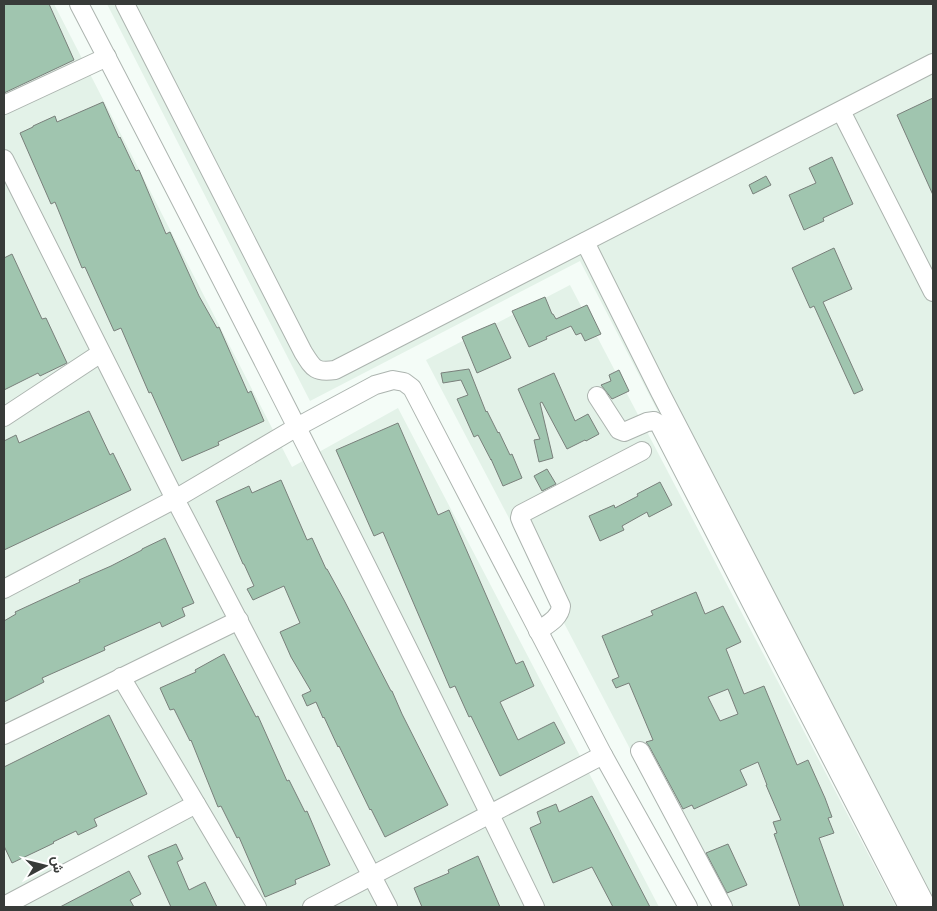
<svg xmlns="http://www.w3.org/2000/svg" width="937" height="911" font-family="'Exo 2',Vazirmatn,sans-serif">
<rect width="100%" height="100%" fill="#f4fcf7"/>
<g fill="#e3f2e8">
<polygon points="4,4 54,4 292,467 398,408 659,907 4,907"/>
<polygon points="107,4 933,4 933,907 914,907 580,261 310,401"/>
<polygon points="570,285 896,907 713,907 426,360"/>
</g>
<g fill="#a0c5af" stroke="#79807b" fill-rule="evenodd">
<polygon points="4,4 49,4 74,60 4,93"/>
<polygon points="933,98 933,195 897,115"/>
<polygon points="103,102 119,138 120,137 136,171 139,170 166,234 170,232 199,296 217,328 219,327 248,393 251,391 264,421 218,442 219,445 182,461 151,392 149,393 121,328 114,331 85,267 82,268 55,202 51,204 20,133 33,127 33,126 55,116 57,122"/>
<polygon points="832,157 853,204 823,218 824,221 804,230 789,195 816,183 809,168"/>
<polygon points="766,176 771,185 753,194 749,185"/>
<polygon points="834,248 852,289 823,302 863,390 854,394 814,306 810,308 792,268"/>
<polygon points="12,254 42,319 46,318 67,363 40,376 38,373 4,390 4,258"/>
<polygon points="545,297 552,314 553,314 556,319 587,305 601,334 585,341 581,333 576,335 571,326 546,337 547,339 529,347 512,311"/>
<polygon points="495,323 511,358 477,373 462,337"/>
<polygon points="469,369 486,412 487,411 498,433 499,432 510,455 512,454 522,478 503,486 491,459 491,460 478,435 474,437 457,399 468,395 461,380 443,383 441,373"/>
<polygon points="619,370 629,391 612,399 601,385 611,381 609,375"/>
<polygon points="554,373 575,421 588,414 599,434 586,441 585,440 567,449 542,402 540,403 553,458 539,462 534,440 540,439 518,389"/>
<polygon points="89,411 110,455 113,453 131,490 4,550 4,441 16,435 19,443"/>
<polygon points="398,423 438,515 449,510 516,664 523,661 534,686 500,702 518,740 554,722 565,743 500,776 471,716 469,717 455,686 450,688 383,532 374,536 336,450"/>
<polygon points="547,469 556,484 542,491 534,476"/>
<polygon points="281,480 307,540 312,538 326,569 327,569 344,600 375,660 391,691 392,691 402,714 448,805 385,837 371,809 370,810 339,746 338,747 324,717 323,718 316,702 307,706 302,695 311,691 291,657 280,632 300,623 284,586 253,600 247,589 254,586 244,564 243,564 216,501 249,486 252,493"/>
<polygon points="660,482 672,505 649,517 647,512 622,526 624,530 600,541 589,516 614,505 615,508 638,496 637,494"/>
<polygon points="165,538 194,603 182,608 185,616 162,627 160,622 104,647 105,650 42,678 44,682 4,702 4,621 16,614 15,612 80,582 79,580 111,566 142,550 142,549"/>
<path d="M696,592l9,22 18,-8 18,36 -15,7 18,45 20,-8 33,79 11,-5 17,38 7,19 -4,1 6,15 -15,5 25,69h-44l-26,-73 3,-1 -4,-11 8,-2 -15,-35h1l-9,-23 -18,8 7,15 -53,24 -2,-4 -9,4 -34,-63 -3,-4 7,-2 -24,-57 -13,5 -4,-8 7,-3 -17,-41 51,-21 -2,-4zM728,689l10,25 -18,7 -12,-24z"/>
<polygon points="224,654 256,717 258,716 287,781 289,780 305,812 307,811 330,865 295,880 296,884 265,897 239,837 237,838 221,806 218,807 191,740 190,741 174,709 170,710 160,688 196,672 195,670"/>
<polygon points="109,715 147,794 94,819 97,826 78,835 76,831 53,842 54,843 12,863 4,846 4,767"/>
<polygon points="592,796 608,826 650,907 613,907 592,867 553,883 530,828 541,823 537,812 556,804 559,812"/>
<polygon points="176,844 183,859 177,862 189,890 205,882 217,907 171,907 148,856"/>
<polygon points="728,844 747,885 727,893 706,853"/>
<polygon points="478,856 500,907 422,907 414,888 449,873 448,870"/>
<polygon points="129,871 141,894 130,900 134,907 60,907"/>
</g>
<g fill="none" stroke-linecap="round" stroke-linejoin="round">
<defs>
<g id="minor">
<path d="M79,4c156,299 309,600 456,903"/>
<path d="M125,4l178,348c10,16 12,21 32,18l598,-307"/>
<polyline points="4,105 107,57"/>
<polyline points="841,111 933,292"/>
<polyline points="4,159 175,499 388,907"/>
<polyline points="585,242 660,392 927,907"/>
<polyline points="597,396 619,430 624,432 647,422 654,421 659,424 908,907"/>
<polyline points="4,417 101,353"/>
<polyline points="4,589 175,499 297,427 375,385 393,380 404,382 412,388 603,755 688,907"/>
<path d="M538,631c10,-7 22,-13 23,-25l-39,-83 -2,-5 1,-4 121,-63"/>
<polyline points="121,677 257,907"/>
<polyline points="4,735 239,620"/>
<polyline points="640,751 723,907"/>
<polyline points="4,906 196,804"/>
<polyline points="312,907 603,755"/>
</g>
</defs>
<use href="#minor" stroke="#acb4af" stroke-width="20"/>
<use href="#minor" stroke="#fff" stroke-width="18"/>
</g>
<rect width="937" height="911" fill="none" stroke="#383b39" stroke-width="10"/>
<g transform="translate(45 866) rotate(83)" stroke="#ffffff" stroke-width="4" paint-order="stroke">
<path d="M0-4L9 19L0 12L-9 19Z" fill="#383b39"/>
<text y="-8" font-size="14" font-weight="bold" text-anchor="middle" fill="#383b39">ش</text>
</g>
</svg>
